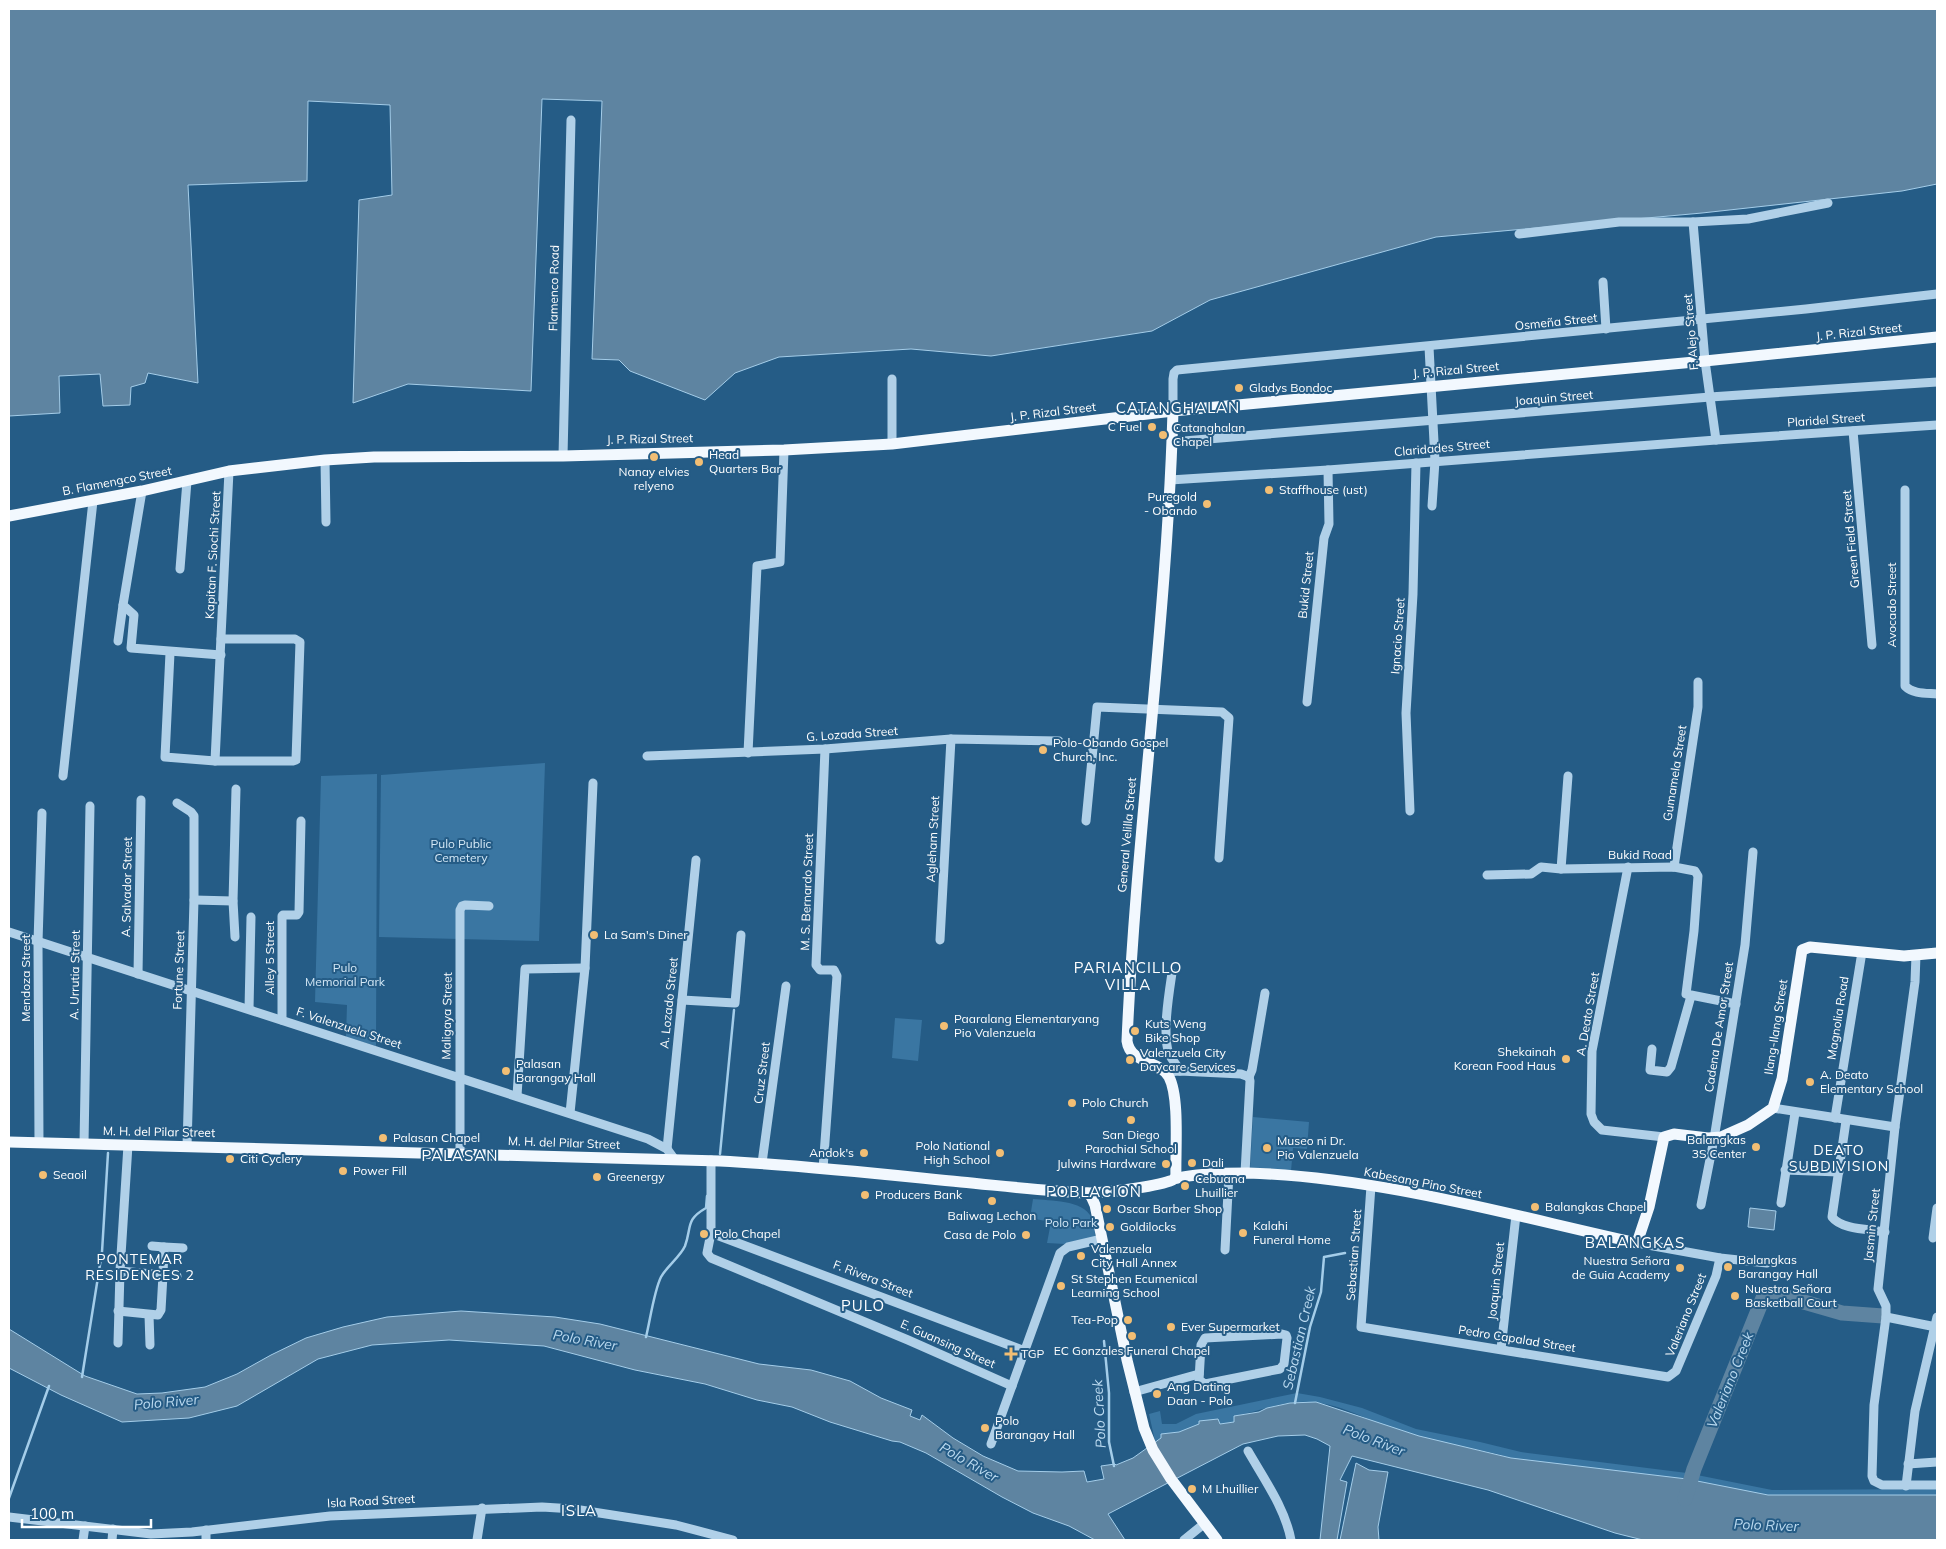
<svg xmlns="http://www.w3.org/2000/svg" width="1946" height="1549" font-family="Mulish,sans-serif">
<rect width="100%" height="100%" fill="#255c86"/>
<g fill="#3a76a2">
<polygon points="545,763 539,941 379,937 381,775"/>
<polygon points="377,774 376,1046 346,1037 347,1005 315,1002 321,776"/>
<polygon points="895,1018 922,1020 918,1061 892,1058"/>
<polygon points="1253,1117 1309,1122 1307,1149 1293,1148 1291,1171 1250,1169"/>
<path d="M1033,1199c17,2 49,0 59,19 2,5 3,13 3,19l-30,7 -18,-1 4,-21 -21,-4z"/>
<path d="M1297,1393l23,4 42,11 54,21 64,13 41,10 166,21 85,17 165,-1v6h-169l-257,-37c-20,-6 -39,-10 -60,-13 -12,-3 -26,-3 -38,-7 -33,-11 -69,-35 -104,-36 -26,-2 -50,10 -75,14v6l-55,11 -24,8 -6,-27 11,-3 2,13h14l20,-10z"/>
</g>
<g fill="#5e84a1" stroke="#a4cde9">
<polygon points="9,9 1937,9 1937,184 1902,191 1702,213 1436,237 1210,300 1152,331 991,356 911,349 779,357 735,373 705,400 630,371 619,360 592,359 602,101 542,99 531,391 408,384 353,403 359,200 392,195 390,105 308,101 307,181 188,185 198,383 148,373 145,383 131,387 130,405 103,406 100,374 59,376 60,413 9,416"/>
<polygon points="1750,1208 1776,1211 1774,1230 1748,1227"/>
<polygon points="461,1311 555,1317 600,1324 759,1364 811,1370 850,1381 881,1398 912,1410 910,1416 920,1420 922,1415 953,1438 983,1456 1018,1471 1062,1472 1084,1471 1087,1482 1104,1479 1101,1466 1115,1464 1116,1465 1133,1458 1161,1438 1161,1434 1179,1432 1199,1424 1199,1421 1218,1419 1220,1424 1234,1422 1234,1416 1259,1412 1267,1408 1290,1403 1316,1402 1419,1436 1511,1458 1687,1479 1768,1495 1937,1495 1937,1540 1643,1540 1615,1533 1488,1490 1352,1456 1340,1480 1347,1482 1337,1540 1320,1540 1330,1446 1317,1439 1305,1435 1278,1436 1243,1444 1108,1514 1125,1540 1095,1540 1069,1526 1033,1513 1002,1497 926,1453 900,1442 892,1441 830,1422 792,1407 757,1400 705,1384 635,1370 544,1346 449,1340 372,1345 318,1359 237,1406 189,1418 122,1422 61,1395 9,1368 9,1329 85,1376 137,1394 162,1393 205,1387 237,1374 271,1355 306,1338 343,1327 387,1317"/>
<polygon points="1356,1463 1369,1470 1388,1472 1378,1527 1379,1540 1340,1540"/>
</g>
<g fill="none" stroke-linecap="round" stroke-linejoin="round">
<g stroke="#a4cde9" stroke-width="2.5">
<polyline points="720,1154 734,1010"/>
<path d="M646,1337c4,-16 8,-46 15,-60 6,-11 19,-20 24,-31 7,-19 0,-26 21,-38l1,-12"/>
<polyline points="1104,1341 1109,1393 1109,1442 1114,1466"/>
<polyline points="82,1377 102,1252 108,1153"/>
<polyline points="1295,1403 1310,1327 1321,1292 1324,1257 1345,1253"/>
<polyline points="9,1498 49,1386"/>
</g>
<polyline stroke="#5e84a1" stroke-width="15" points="1685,1499 1694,1469 1765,1293 1783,1296 1842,1313 1883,1316"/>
<g stroke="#b0d0e8" stroke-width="9">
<polyline points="1693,222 1705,361 1716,440"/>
<polyline points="1519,234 1619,222 1693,222 1748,219 1828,203"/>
<polyline points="1603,282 1606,329"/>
<polyline points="1429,347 1435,461 1432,506"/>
<polyline points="892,379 892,444"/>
<polyline points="1173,411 1173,379 1174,373 1177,370 1806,309 1937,294"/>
<polyline points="1853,431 1872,645"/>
<polyline points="1172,442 1710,397 1937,382"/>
<polyline points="563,456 571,120"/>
<polyline points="325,460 326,522"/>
<polyline points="1170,480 1328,470 1716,440 1937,425"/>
<path d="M1905,490v196c8,8 21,7 32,8"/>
<polyline points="142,491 123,605 134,615 131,648 221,655"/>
<polyline points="180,569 187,481"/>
<polyline points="118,641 123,605"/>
<polyline points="170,653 165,757 215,761 293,761 296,760 300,642 295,639 221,639"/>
<polyline points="1307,702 1324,538 1329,524 1328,470"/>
<polyline points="748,753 757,566 780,562 784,450"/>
<polyline points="647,756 825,749 951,739 1059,741"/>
<polyline points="215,761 229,471"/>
<polyline points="63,776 93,501"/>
<polyline points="177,803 191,812 194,816 194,900 187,1147"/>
<polyline points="1410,811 1406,713 1413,594 1416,463"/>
<polyline points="1086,821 1097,707 1222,712 1229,718 1219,858"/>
<polyline points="1628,867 1592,1051 1591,1114 1594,1122 1602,1130 1664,1137"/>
<polyline points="1674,867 1698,707 1698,682"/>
<polyline points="1561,869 1568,776"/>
<polyline points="1487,875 1531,874 1541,867 1561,869 1674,867 1695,871 1698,876 1694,931 1686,994 1736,1004"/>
<polyline points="194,900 233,901"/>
<polyline points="9,932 648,1139 667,1149 675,1160"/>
<polyline points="235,937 233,901 236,789"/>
<polyline points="940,940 951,739"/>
<polyline points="1916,955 1915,982 1895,1127 1878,1289 1886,1306 1886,1317 1874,1405 1872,1476 1874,1481 1882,1485 1937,1485"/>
<path d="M1172,973c-3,20 -10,62 -3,81 3,6 8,11 11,17"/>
<polyline points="138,974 141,800"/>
<polyline points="682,1000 735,1003 741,935"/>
<polyline points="249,1009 251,917"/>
<polyline points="282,1020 282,916 283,915 297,915 299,912 301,821"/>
<polyline points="1652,1049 1650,1070 1667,1072 1671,1067 1691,996"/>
<polyline points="1166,1072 1180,1071 1241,1074 1249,1077"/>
<polyline points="1249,1077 1252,1070 1265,993"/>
<polyline points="517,1096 525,969 585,968"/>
<polyline points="1773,1108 1895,1127"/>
<polyline points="570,1113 585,968 593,783"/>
<polyline points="1835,1118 1862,952"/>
<path d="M1846,1121l-14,96c10,13 37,12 53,15"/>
<polyline points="39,1143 38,942 42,813"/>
<polyline points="84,1144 90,806"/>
<polyline points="667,1149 696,860"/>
<polyline points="460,1154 460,910 462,906 465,905 489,906"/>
<polyline points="711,1160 711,1233 707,1253 711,1258 908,1340 1012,1386"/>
<polyline points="762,1163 786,986"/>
<polyline points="823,1169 837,976 834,970 820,970 816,965 825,749"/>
<polyline points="1785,1170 1839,1172"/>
<polyline points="1245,1173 1250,1081 1249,1077"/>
<polyline points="1371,1186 1361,1327 1668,1377 1676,1371 1716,1276 1720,1258"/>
<polyline points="1781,1203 1795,1113"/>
<polyline points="1701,1205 1714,1139 1745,945 1753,852"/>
<polyline points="711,1233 1025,1351"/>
<polyline points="1933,1238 1937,1208"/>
<polyline points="1637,1243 1720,1258 1767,1263"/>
<polyline points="164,1247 183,1248"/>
<polyline points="1225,1250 1229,1173"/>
<polyline points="120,1271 163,1275 164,1247 152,1246"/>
<polyline points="118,1311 158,1315 161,1310 163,1275 177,1276"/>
<polyline points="149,1315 150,1345"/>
<polyline points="1886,1317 1936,1327"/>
<polygon points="1282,1334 1286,1335 1287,1338 1284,1364 1280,1369 1205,1384 1199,1380 1201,1345 1205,1338"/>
<polyline points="118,1343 120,1271 128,1145"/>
<polyline points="1501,1349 1516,1215"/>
<polyline points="1134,1392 1199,1374"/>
<polyline points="991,1444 1060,1253 1068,1247 1102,1239"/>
<path d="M1248,1451c16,28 37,57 43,89"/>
<polyline points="1908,1464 1937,1462"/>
<polyline points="1906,1486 1915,1411 1937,1317"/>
<polyline points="9,1517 151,1534 192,1532 330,1516 542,1507 574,1509 676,1525 733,1540"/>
<polyline points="206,1530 206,1540"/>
<polyline points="83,1540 85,1526"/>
<polyline points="112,1540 113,1529"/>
<polyline points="477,1540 482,1508"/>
<polyline points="1184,1540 1205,1523"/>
</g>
<g stroke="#f2f8fe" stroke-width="11">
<path d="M1173,411c-6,211 -37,420 -46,630 3,23 33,19 42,36 11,21 6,76 7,101"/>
<polyline points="9,516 142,491 229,471 325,460 374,457 563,456 784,450 892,444 1173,411 1705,361 1937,337"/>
<path d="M9,1142l711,19c80,4 161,13 241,21 42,4 84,9 126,11 18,0 66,-6 83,-12 6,-2 1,-2 8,-3 20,-5 49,-5 70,-5 131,4 261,42 389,70l12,-36 15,-70 10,-3 34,4 13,-1 27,-12 25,-17 9,-29 20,-129 8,-3 94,9 33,-3"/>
<polyline points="1087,1193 1091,1196 1095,1205 1127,1360 1144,1428 1153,1450 1171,1479 1217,1540"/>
</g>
</g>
<g fill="#f2be74" stroke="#255c86" stroke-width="2">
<circle cx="1239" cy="388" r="5"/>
<circle cx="1152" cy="427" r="5"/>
<circle cx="1163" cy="435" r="5"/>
<circle cx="654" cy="457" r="5"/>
<circle cx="699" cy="462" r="5"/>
<circle cx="1269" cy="490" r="5"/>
<circle cx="1207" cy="504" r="5"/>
<circle cx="1043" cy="750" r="5"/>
<circle cx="594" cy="935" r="5"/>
<circle cx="944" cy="1026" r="5"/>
<circle cx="1135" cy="1031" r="5"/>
<circle cx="1566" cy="1059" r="5"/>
<circle cx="1130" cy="1060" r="5"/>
<circle cx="506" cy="1071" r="5"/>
<circle cx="1810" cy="1082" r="5"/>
<circle cx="1072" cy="1103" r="5"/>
<circle cx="1131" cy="1120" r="5"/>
<circle cx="383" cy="1138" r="5"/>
<circle cx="1756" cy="1147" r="5"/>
<circle cx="1267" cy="1148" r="5"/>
<circle cx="864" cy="1153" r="5"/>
<circle cx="1000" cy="1153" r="5"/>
<circle cx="230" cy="1159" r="5"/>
<circle cx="1192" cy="1163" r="5"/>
<circle cx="1166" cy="1164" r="5"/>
<circle cx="343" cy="1171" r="5"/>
<circle cx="43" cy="1175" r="5"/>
<circle cx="597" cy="1177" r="5"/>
<circle cx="1185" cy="1186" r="5"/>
<circle cx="865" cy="1195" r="5"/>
<circle cx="992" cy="1201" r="5"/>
<circle cx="1535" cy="1207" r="5"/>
<circle cx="1107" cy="1209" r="5"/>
<circle cx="1110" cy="1227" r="5"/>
<circle cx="1243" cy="1233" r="5"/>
<circle cx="704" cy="1234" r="5"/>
<circle cx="1026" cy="1235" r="5"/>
<circle cx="1081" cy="1256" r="5"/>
<circle cx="1728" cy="1267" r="5"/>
<circle cx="1680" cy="1268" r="5"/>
<circle cx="1061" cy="1286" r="5"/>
<circle cx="1735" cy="1296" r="5"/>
<circle cx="1128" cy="1320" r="5"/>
<circle cx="1171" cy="1327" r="5"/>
<circle cx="1132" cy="1336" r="5"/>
<path d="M1008.5 1346.5h5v5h5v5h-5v5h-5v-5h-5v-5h5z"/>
<circle cx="1157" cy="1394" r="5"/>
<circle cx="985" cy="1428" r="5"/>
<circle cx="1192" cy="1489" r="5"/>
</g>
<g text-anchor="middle" stroke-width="4" stroke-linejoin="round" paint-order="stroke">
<g font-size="12" fill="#fff" stroke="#255c86">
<text transform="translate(554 288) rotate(-89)" y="4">Flamenco Road</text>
<text transform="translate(1556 322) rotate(-6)" y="4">Osmeña Street</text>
<text transform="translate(1691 332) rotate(-95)" y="4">F. Alejo Street</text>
<text transform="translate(1859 332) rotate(-6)" y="4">J. P. Rizal Street</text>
<text transform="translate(1456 370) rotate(-5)" y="4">J. P. Rizal Street</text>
<text transform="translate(1554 398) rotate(-5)" y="4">Joaquin Street</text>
<text transform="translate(1053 412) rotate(-7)" y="4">J. P. Rizal Street</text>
<text transform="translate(1826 420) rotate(-4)" y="4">Plaridel Street</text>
<text transform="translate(650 439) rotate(-1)" y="4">J. P. Rizal Street</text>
<text transform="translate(1442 448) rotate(-5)" y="4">Claridades Street</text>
<text transform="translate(117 481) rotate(-11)" y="4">B. Flamengco Street</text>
<text transform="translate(1851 539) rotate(-95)" y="4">Green Field Street</text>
<text transform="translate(213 555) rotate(-87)" y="4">Kapitan F. Siochi Street</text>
<text transform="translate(1306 585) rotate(-84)" y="4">Bukid Street</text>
<text transform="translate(1892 605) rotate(-90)" y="4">Avocado Street</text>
<text transform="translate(1398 636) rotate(-86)" y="4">Ignacio Street</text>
<text transform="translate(852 734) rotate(-4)" y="4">G. Lozada Street</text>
<text transform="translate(1675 773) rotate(-81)" y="4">Gumamela Street</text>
<text transform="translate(1127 835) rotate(-85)" y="4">General Velilla Street</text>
<text transform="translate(933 839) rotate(-87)" y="4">Agleham Street</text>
<text x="1640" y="859">Bukid Road</text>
<text transform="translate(127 887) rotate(-89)" y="4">A. Salvador Street</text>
<text transform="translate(807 892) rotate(-88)" y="4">M. S. Bernardo Street</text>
<text transform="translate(270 958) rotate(-90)" y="4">Alley 5 Street</text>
<text transform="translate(179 970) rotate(-88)" y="4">Fortune Street</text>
<text transform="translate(75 975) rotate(-89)" y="4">A. Urrutia Street</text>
<text transform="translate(26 978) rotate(-90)" y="4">Mendoza Street</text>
<text transform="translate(669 1003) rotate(-84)" y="4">A. Lozado Street</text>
<text transform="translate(1588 1014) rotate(-80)" y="4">A. Deato Street</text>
<text transform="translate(447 1016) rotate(-89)" y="4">Maligaya Street</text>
<text transform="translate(1838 1018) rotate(-81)" y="4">Magnolia Road</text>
<text transform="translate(1719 1027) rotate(-81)" y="4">Cadena De Amor Street</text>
<text transform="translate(1776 1027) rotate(-81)" y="4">Ilang-Ilang Street</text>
<text transform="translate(349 1028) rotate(18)" y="4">F. Valenzuela Street</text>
<text transform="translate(762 1073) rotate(-83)" y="4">Cruz Street</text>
<text transform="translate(159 1132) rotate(1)" y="4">M. H. del Pilar Street</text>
<text transform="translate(564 1143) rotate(2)" y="4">M. H. del Pilar Street</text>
<text transform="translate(1423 1183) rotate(11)" y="4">Kabesang Pino Street</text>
<text transform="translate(1872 1225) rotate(-84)" y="4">Jasmin Street</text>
<text transform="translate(1354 1255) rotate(-86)" y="4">Sebastian Street</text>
<text transform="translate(873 1279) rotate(21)" y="4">F. Rivera Street</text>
<text transform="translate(1496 1281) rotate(-84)" y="4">Joaquin Street</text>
<text transform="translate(1686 1315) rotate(-68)" y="4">Valeriano Street</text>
<text transform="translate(1517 1339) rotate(9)" y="4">Pedro Capalad Street</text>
<text transform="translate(948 1344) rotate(24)" y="4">E. Guansing Street</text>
<text transform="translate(371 1501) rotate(-3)" y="4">Isla Road Street</text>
</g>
<g font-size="12" fill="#fff" stroke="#255c86" text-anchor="start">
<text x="1249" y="392">Gladys Bondoc</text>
<text x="1142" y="431" text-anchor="end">C Fuel</text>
<text x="1173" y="432">Catanghalan<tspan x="1173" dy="14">Chapel</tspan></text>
<text x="709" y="459">Head<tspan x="709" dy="14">Quarters Bar</tspan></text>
<text x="654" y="476" text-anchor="middle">Nanay elvies<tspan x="654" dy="14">relyeno</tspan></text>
<text x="1279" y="494">Staffhouse (ust)</text>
<text x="1197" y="501" text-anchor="end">Puregold<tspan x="1197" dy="14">- Obando</tspan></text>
<text x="1053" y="747">Polo-Obando Gospel<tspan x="1053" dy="14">Church, Inc.</tspan></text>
<text x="604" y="939">La Sam's Diner</text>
<text x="954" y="1023">Paaralang Elementaryang<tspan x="954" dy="14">Pio Valenzuela</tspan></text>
<text x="1145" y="1028">Kuts Weng<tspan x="1145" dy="14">Bike Shop</tspan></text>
<text x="1556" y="1056" text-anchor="end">Shekainah<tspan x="1556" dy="14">Korean Food Haus</tspan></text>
<text x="1140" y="1057">Valenzuela City<tspan x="1140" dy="14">Daycare Services</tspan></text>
<text x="516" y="1068">Palasan<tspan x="516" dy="14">Barangay Hall</tspan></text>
<text x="1820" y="1079">A. Deato<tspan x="1820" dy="14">Elementary School</tspan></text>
<text x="1082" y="1107">Polo Church</text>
<text x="1131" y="1139" text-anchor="middle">San Diego<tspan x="1131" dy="14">Parochial School</tspan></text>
<text x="393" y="1142">Palasan Chapel</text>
<text x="1746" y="1144" text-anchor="end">Balangkas<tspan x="1746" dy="14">3S Center</tspan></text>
<text x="1277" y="1145">Museo ni Dr.<tspan x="1277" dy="14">Pio Valenzuela</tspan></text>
<text x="990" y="1150" text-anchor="end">Polo National<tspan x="990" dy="14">High School</tspan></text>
<text x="854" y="1157" text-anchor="end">Andok's</text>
<text x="240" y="1163">Citi Cyclery</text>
<text x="1202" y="1167">Dali</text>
<text x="1156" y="1168" text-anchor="end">Julwins Hardware</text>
<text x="353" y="1175">Power Fill</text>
<text x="53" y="1179">Seaoil</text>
<text x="607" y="1181">Greenergy</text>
<text x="1195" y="1183">Cebuana<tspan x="1195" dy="14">Lhuillier</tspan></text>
<text x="875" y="1199">Producers Bank</text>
<text x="1545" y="1211">Balangkas Chapel</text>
<text x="1117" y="1213">Oscar Barber Shop</text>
<text x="992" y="1220" text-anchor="middle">Baliwag Lechon</text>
<text x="1253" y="1230">Kalahi<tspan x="1253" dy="14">Funeral Home</tspan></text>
<text x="1120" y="1231">Goldilocks</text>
<text x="714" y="1238">Polo Chapel</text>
<text x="1016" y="1239" text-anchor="end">Casa de Polo</text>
<text x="1091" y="1253">Valenzuela<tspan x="1091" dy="14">City Hall Annex</tspan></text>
<text x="1738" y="1264">Balangkas<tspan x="1738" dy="14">Barangay Hall</tspan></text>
<text x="1670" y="1265" text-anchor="end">Nuestra Señora<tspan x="1670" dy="14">de Guia Academy</tspan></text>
<text x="1071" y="1283">St Stephen Ecumenical<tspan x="1071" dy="14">Learning School</tspan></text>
<text x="1745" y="1293">Nuestra Señora<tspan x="1745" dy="14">Basketball Court</tspan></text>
<text x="1118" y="1324" text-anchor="end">Tea-Pop</text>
<text x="1181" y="1331">Ever Supermarket</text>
<text x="1132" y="1355" text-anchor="middle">EC Gonzales Funeral Chapel</text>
<text x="1021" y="1358">TGP</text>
<text x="1167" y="1391">Ang Dating<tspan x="1167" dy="14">Daan - Polo</tspan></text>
<text x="995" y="1425">Polo<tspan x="995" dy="14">Barangay Hall</tspan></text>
<text x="1202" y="1493">M Lhuillier</text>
</g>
<g font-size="12" fill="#d4e8f6" stroke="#255c86">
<text x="461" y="848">Pulo Public<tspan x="461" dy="14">Cemetery</tspan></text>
<text x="345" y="972">Pulo<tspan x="345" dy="14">Memorial Park</tspan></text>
<text x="1071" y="1227">Polo Park</text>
</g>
<g font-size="14" letter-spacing="1" fill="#fff" stroke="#255c86">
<text x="1839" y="1155">DEATO<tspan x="1839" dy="16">SUBDIVISION</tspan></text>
<text x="140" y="1264">PONTEMAR<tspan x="140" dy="16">RESIDENCES 2</tspan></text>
</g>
<g font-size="14" font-style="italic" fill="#bbdaf0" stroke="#255c86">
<text transform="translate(1299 1338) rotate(-77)" y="5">Sebastian Creek</text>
<text transform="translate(585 1340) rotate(10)" y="5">Polo River</text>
<text transform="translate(1730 1380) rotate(-68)" y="5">Valeriano Creek</text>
<text transform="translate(166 1402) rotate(-5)" y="5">Polo River</text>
<text transform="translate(1099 1414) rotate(-93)" y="5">Polo Creek</text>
<text transform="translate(1374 1440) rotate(21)" y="5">Polo River</text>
<text transform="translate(969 1462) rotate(30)" y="5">Polo River</text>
<text transform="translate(1766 1525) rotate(2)" y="5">Polo River</text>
</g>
<g font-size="15" letter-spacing="1" fill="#fff" stroke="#255c86">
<text x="1178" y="413">CATANGHALAN</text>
<text x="1128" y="973">PARIANCILLO<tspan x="1128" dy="17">VILLA</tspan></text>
<text x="460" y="1161">PALASAN</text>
<text x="1094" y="1197">POBLACION</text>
<text x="1635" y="1248">BALANGKAS</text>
<text x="863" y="1311">PULO</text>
<text x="579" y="1516">ISLA</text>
</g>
</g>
<rect width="1946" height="1549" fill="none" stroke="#ffffff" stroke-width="20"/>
<path d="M22 1519v8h129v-8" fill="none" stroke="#ffffff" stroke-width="2.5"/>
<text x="30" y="1519" font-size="15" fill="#ffffff" stroke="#255c86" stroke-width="4" paint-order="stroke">100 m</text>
</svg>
